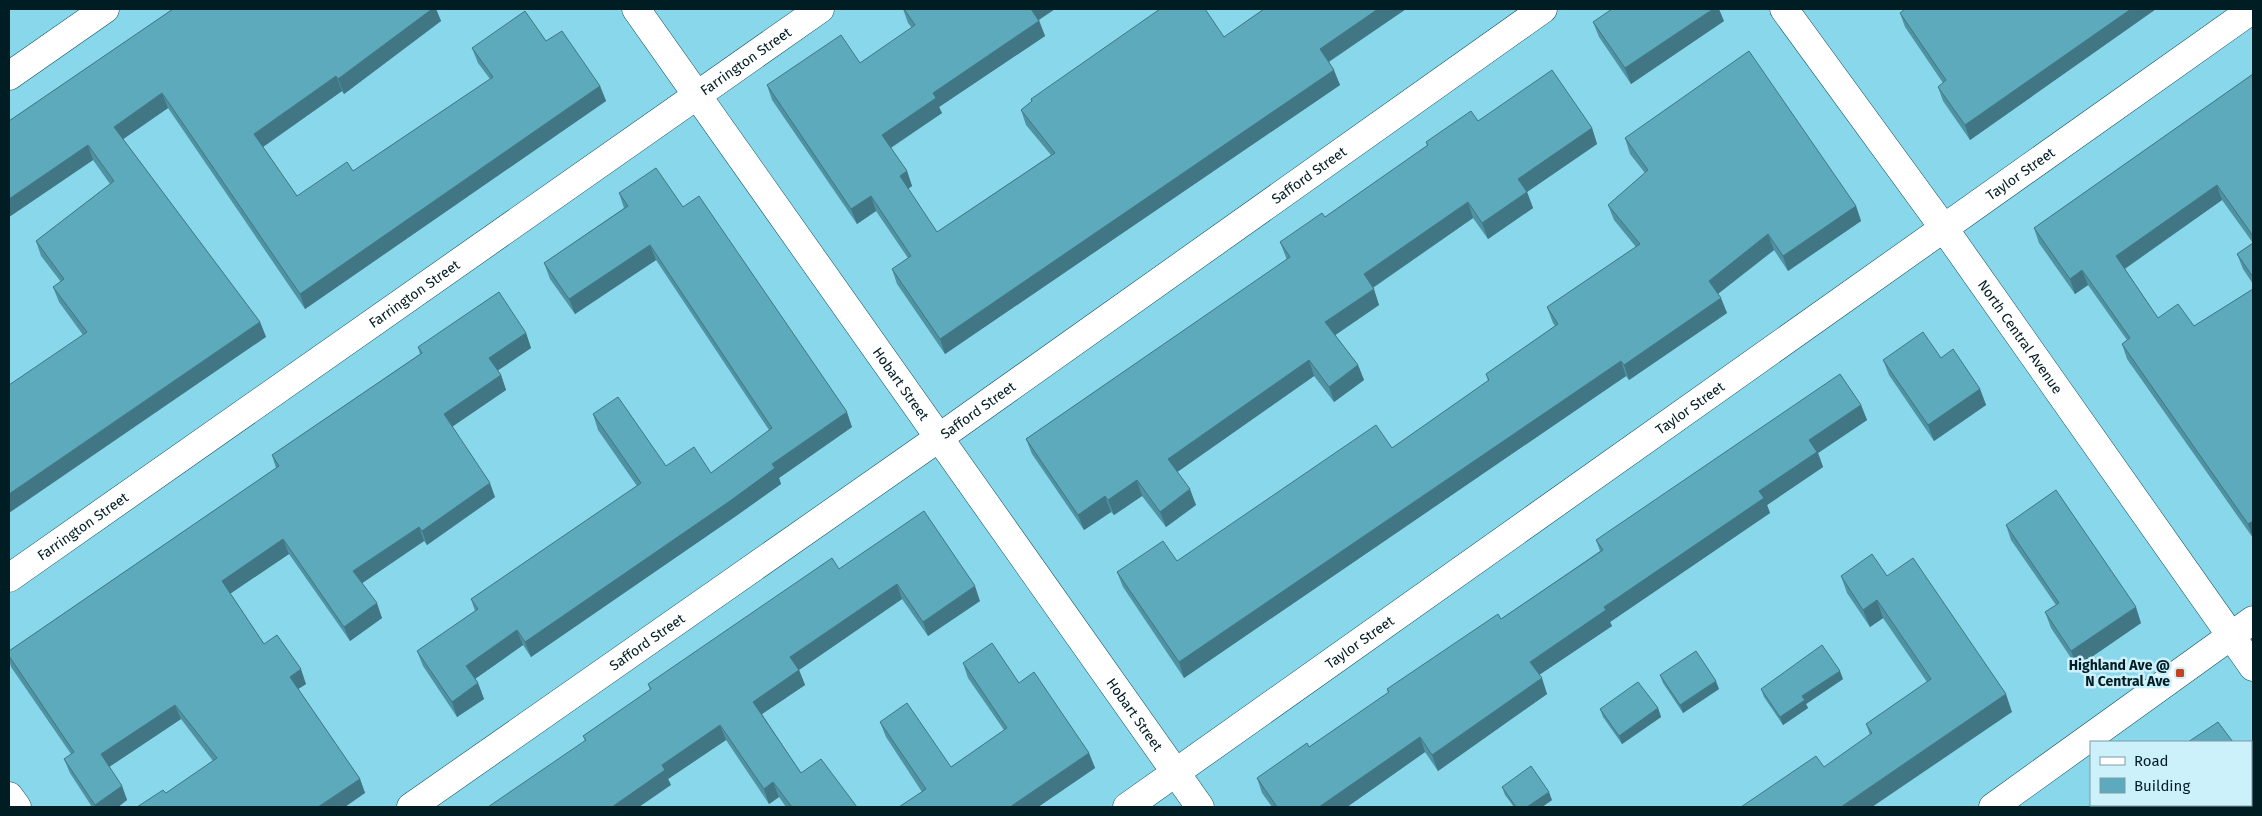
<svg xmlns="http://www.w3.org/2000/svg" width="2262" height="816" font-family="'Fira Sans',sans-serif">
<rect width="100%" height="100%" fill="#89d7ea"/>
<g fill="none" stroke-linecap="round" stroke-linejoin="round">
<defs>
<g id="street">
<path id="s1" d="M636,9l564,798"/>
<path id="s2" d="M1784,9l159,218 310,440"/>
<polyline points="9,76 105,9"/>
<path id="s3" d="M9,578l811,-569"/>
<path id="s4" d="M411,807l529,-370 603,-428"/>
<path id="s5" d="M1127,807l1126,-798"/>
<polyline points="1993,807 2253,620"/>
</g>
<polyline id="secondary" points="9,796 17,807"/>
</defs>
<use href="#street" stroke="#0c4e5b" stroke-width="29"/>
<use href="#secondary" stroke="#0c4e5b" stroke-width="29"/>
<use href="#street" stroke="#fff" stroke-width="28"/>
<use href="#secondary" stroke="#fff" stroke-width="28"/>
</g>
<g fill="#5092a2">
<polygon points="173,9 436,9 441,21 344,94 342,91 263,147 297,196 353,171 490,79 478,63 472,48 546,41 600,86 606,101 305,309 168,108 123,139 260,322 266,337 83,335 59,302 53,287 61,282 41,256 36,241 110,184 93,160 9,217 9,121"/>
<polygon points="903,9 1055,9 1039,20 1045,36 939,107 942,113 891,148 907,171 912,186 908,189 937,232 1051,155 1026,125 1021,110 1032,101 1031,99 1224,37 1264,9 1406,9 1329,62 1340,85 945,354 897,284 892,269 908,258 876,211 857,224 772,100 767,85 860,63 912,28 908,23"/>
<polygon points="2156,9 1970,140 1943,101 1938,87 1943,83 1905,27 1900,13"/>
<polygon points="1724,21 1631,84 1599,37 1593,22"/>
<polygon points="2253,74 2253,284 2243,269 2237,254 2253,243 2222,200 2125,269 2158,318 2194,326 2253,289 2253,538 2127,359 2122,344 2127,340 2088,285 2075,294 2039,243 2034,228"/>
<polygon points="1478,121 1592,128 1597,144 1527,192 1533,208 1488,239 1473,218 1373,288 1379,305 1335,335 1358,365 1364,380 1334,402 1314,376 1177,472 1196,505 1166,527 1142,496 1114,515 1111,512 1084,530 1032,454 1026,439 1287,260 1280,242 1325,217 1427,146 1426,142"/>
<polygon points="1625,138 1856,206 1861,221 1788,271 1774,250 1718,294 1727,313 1629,380 1626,376 1184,678 1123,587 1117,572 1177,561 1392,448 1488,381 1486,374 1555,326 1553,323 1547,307 1636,247 1614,220 1608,205 1645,173 1630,154"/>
<polygon points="619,193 683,207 852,427 779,478 781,484 736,516 531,657 523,645 475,679 478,683 484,699 457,717 423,666 417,651 475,611 471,599 637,486 598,430 593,414 666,466 711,473 769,430 656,260 575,314 550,279 544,263 624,208"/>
<polygon points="526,333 531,348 497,371 501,375 506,390 452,426 495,497 427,545 424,541 362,583 382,618 350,641 289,554 230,593 264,644 306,684 298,689 360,779 365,793 166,793 213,761 181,719 109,767 122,786 127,800 118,807 92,807 70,773 64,759 71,754 11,667 9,660 9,651 276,468 272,455 420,354 418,347"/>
<polygon points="1941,358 1980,389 1986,405 1934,441 1889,375 1883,360"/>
<polygon points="1861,405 1867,420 1818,453 1823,467 1767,505 1770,513 1610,622 1612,626 1539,675 1547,694 1438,771 1425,752 1347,807 1272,807 1262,793 1257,778 1309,747 1388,693 1387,689 1501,619 1600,551 1596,540"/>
<polygon points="2006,525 2141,623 2077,667 2051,628 2045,612 2056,605 2011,540"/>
<polygon points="839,569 980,601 928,636 902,599 799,670 805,685 762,714 801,773 857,807 786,807 779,797 769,804 726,740 668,779 671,785 585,741 583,736 650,690 648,684"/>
<polygon points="1841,576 1887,576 2012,712 1824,767 1870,735 1866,724 1927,682 1883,618 1870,627 1847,593"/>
<polygon points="963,663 1019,683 1089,753 1095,768 1038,807 899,807 922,792 886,737 880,722 951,767 1004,730 968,678"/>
<polygon points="1660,675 1719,689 1683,713 1663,683"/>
<polygon points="1843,679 1806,704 1808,708 1783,725 1764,697 1761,689"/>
<polygon points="1658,708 1661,717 1622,744 1603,717 1600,709"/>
<polygon points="1502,787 1552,800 1542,807 1514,807 1505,795"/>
</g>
<g fill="#417784">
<polygon points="432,9 436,9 441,21 344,94 338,79"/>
<polygon points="1030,9 1055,9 1035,22"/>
<polygon points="1378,9 1406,9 1325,64 1320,49"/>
<polygon points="1713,9 1719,9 1724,21 1631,84 1625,68"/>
<polygon points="2131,9 2156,9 1970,140 1965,125"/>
<polygon points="1039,21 1045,36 939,107 942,113 887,150 882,135 933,93"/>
<polygon points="1334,70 1340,85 945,354 940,339"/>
<polygon points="336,76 342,91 260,149 254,134"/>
<polygon points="600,86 606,101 305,309 300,294"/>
<polygon points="162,93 168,108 119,142 114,127"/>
<polygon points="1592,128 1597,144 1524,194 1518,179"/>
<polygon points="88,145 93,160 9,217 9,199"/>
<polygon points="907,171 912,186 905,191 900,176"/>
<polygon points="2217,185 2222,200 2121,271 2116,256"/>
<polygon points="1527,192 1533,208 1488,239 1482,223"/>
<polygon points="871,196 876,211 857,224 851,209"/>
<polygon points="1468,202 1473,218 1369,290 1364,274"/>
<polygon points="1856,206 1861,221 1788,271 1783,256"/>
<polygon points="1768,234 1774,250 1715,296 1709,281"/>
<polygon points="650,245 656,260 575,314 569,299"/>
<polygon points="2082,270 2088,285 2075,294 2070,279"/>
<polygon points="1374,289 1379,305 1331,338 1325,322"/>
<polygon points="1721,298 1727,313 1629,380 1624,365"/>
<polygon points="260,322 266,337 9,513 9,494"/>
<polygon points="526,333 531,348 494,373 489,358"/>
<polygon points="1309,360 1314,376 1173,475 1168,459"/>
<polygon points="1621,361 1626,376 1184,678 1179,662"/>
<polygon points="1358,365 1364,380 1334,402 1329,387"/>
<polygon points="501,375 506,390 449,429 444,414"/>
<polygon points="1980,389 1986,405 1934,441 1928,425"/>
<polygon points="1861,405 1867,420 1818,453 1823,467 1767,505 1770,513 1610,622 1612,626 1536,677 1530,662 1759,491 1809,440"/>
<polygon points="847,412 852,427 779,478 781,484 736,516 531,657 525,642 772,464"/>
<polygon points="1137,480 1142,496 1114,515 1108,500"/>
<polygon points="490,483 495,497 427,545 422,531"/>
<polygon points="1190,489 1196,505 1166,527 1160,512"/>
<polygon points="1105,496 1111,512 1084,530 1078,515"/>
<polygon points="2253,521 2253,537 2248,524"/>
<polygon points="419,527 424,541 358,586 353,571"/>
<polygon points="283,539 289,554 227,596 222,581"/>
<polygon points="897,584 902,599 796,672 790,657"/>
<polygon points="975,586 980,601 928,636 923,622"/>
<polygon points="1877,600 1883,618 1870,627 1863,610"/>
<polygon points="377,603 382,618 350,641 344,627"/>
<polygon points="2136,607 2141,623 2077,667 2071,651"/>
<polygon points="517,630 523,645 472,681 466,666"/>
<polygon points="301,669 306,684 295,691 290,677"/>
<polygon points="799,670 805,685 759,716 753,702"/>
<polygon points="1840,671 1843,679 1806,704 1808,708 1783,725 1780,717 1802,696"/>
<polygon points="1542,678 1547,694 1438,771 1432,755"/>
<polygon points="1716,681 1719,689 1683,713 1680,705"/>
<polygon points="478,683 484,699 457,717 452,702"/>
<polygon points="2006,694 2012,712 1872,807 1841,807"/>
<polygon points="175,705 181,719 106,769 101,754"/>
<polygon points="1658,708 1661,717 1622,744 1619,736"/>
<polygon points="720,725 726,740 668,779 671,785 639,807 612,807 662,765"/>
<polygon points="1420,737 1425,752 1347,807 1319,807"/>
<polygon points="1089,753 1095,768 1038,807 1010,807"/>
<polygon points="2253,774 2253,793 2251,789 2251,776"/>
<polygon points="360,779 365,793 345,807 318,807"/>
<polygon points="773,782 779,797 769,804 764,789"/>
<polygon points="122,786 127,800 118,807 96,807 95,805"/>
<polygon points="1549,792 1552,800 1542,807 1527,807"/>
<polygon points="2211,805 2215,805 2216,807 2208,807"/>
</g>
<g fill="#5daabc" stroke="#417784">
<polygon points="173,9 432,9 338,79 336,76 254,134 297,196 347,162 353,171 493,77 472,48 525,11 546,41 562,31 600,86 300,294 162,93 114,127 260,322 9,494 9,385 87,332 53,287 64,279 36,241 114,181 88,145 9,199 9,121"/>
<polygon points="904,9 1031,9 1039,21 933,93 936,98 882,135 907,171 900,176 937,232 1055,153 1021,110 1032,101 1031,99 1160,9 1205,9 1224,37 1264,9 1378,9 1320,49 1334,70 940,339 892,269 911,256 871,196 851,209 767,85 841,35 860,63 915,25"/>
<polygon points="1612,9 1713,9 1625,68 1593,22"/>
<polygon points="1905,9 2131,9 1965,125 1938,87 1946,80 1900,13"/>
<polygon points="1749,51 1856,206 1783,256 1768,234 1709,281 1721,298 1624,365 1621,361 1179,662 1117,572 1163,541 1177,561 1376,425 1392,448 1489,380 1486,374 1558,324 1547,307 1640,244 1608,205 1648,170 1625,138"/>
<polygon points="1552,70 1592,128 1518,179 1527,192 1482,223 1468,202 1364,274 1374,289 1325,322 1358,365 1329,387 1309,360 1168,459 1190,489 1160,512 1137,480 1108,500 1105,496 1078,515 1026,439 1290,257 1280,242 1322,213 1325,217 1428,145 1426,142 1471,111 1478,121"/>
<polygon points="2253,74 2253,236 2217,185 2116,256 2158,318 2178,304 2194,326 2253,289 2253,521 2248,524 2122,344 2130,338 2082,270 2070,279 2034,228"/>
<polygon points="656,168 683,207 699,196 847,412 772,464 775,468 730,501 525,642 517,630 466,666 478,683 452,702 417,651 478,609 471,599 641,483 593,414 618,397 666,466 694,447 711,473 772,428 650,245 569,299 544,263 628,206 619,193"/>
<polygon points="2253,243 2253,277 2237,254"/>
<polygon points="499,292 526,333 489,358 501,375 444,414 490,483 422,531 419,527 353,571 377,603 344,627 283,539 222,581 264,644 277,635 301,669 290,677 360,779 318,807 137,807 163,790 166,793 217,758 175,705 101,754 122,786 95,805 64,759 74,752 9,656 9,651 279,466 272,455 422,353 418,347"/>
<polygon points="1923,332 1941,358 1953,349 1980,389 1928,425 1883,360"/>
<polygon points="1840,374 1861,405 1809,440 1817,452 1759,491 1764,498 1604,607 1606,610 1530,662 1542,678 1432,755 1420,737 1319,807 1277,807 1257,778 1307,743 1309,747 1389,692 1387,689 1498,614 1501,619 1603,550 1596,540"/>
<polygon points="2056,490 2136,607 2071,651 2045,612 2059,603 2006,525"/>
<polygon points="924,511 975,586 923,622 897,584 790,657 799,670 753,702 801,773 821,759 857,807 792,807 773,782 764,789 720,725 662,765 665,770 612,807 488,807 586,740 583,736 651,689 648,684 832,558 839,569"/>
<polygon points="1872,554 1887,576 1913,558 2006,694 1841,807 1741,807 1816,756 1824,767 1872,733 1866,724 1931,679 1877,600 1863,610 1841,576"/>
<polygon points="992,643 1019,683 1034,672 1089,753 1010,807 899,807 926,789 880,722 907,703 951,767 1007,728 963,663"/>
<polygon points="1822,645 1840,671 1802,696 1805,700 1780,717 1761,689"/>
<polygon points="1696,651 1716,681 1680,705 1660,675"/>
<polygon points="1638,682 1658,708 1619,736 1600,709"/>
<polygon points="2218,722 2233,742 2188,742"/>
<polygon points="1531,766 1549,792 1527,807 1516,807 1502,787"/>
<polygon points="2251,769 2253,772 2253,774 2251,776"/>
<polygon points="2251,784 2253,788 2253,807 2218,807 2216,805 2251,805"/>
<polygon points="2097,805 2211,805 2208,807 2093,807"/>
</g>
<rect fill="#c9401d" stroke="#ccf1fb" stroke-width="2" x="2175" y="668" width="10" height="10" rx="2.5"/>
<g text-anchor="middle" stroke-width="5" stroke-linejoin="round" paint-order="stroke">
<g font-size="14" fill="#001d24" stroke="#ccf1fb">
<text dy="5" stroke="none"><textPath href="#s3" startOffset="900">Farrington Street</textPath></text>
<text dy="5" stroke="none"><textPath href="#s5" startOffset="1095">Taylor Street</textPath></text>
<text dy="5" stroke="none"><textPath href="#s4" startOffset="1098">Safford Street</textPath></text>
<text dy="5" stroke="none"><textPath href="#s3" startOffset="495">Farrington Street</textPath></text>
<text dy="5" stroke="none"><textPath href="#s2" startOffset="404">North Central Avenue</textPath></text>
<text dy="5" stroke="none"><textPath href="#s1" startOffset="459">Hobart Street</textPath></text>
<text dy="5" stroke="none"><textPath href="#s5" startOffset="690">Taylor Street</textPath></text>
<text dy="5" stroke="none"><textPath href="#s4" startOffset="692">Safford Street</textPath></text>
<text dy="5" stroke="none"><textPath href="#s3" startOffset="90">Farrington Street</textPath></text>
<text dy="5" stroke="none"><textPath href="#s5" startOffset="285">Taylor Street</textPath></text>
<text dy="5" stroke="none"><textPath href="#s4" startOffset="288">Safford Street</textPath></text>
<text dy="5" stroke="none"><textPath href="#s1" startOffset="864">Hobart Street</textPath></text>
</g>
<g font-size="14" font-weight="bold" fill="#001d24" stroke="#ccf1fb" text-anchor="end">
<text x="2170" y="670">Highland Ave @<tspan x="2170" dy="16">N Central Ave</tspan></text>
</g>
</g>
<rect width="2262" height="816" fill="none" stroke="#001d24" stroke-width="20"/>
<rect x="2090" y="741" width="162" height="65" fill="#ccf1fb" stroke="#7a9ca5"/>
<rect x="2100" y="757" width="25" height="8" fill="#ffffff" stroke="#7a9ca5"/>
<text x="2134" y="766" font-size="15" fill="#001d24">Road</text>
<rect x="2100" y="778" width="25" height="15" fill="#5daabc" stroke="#7a9ca5"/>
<text x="2134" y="791" font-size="15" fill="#001d24">Building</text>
</svg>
